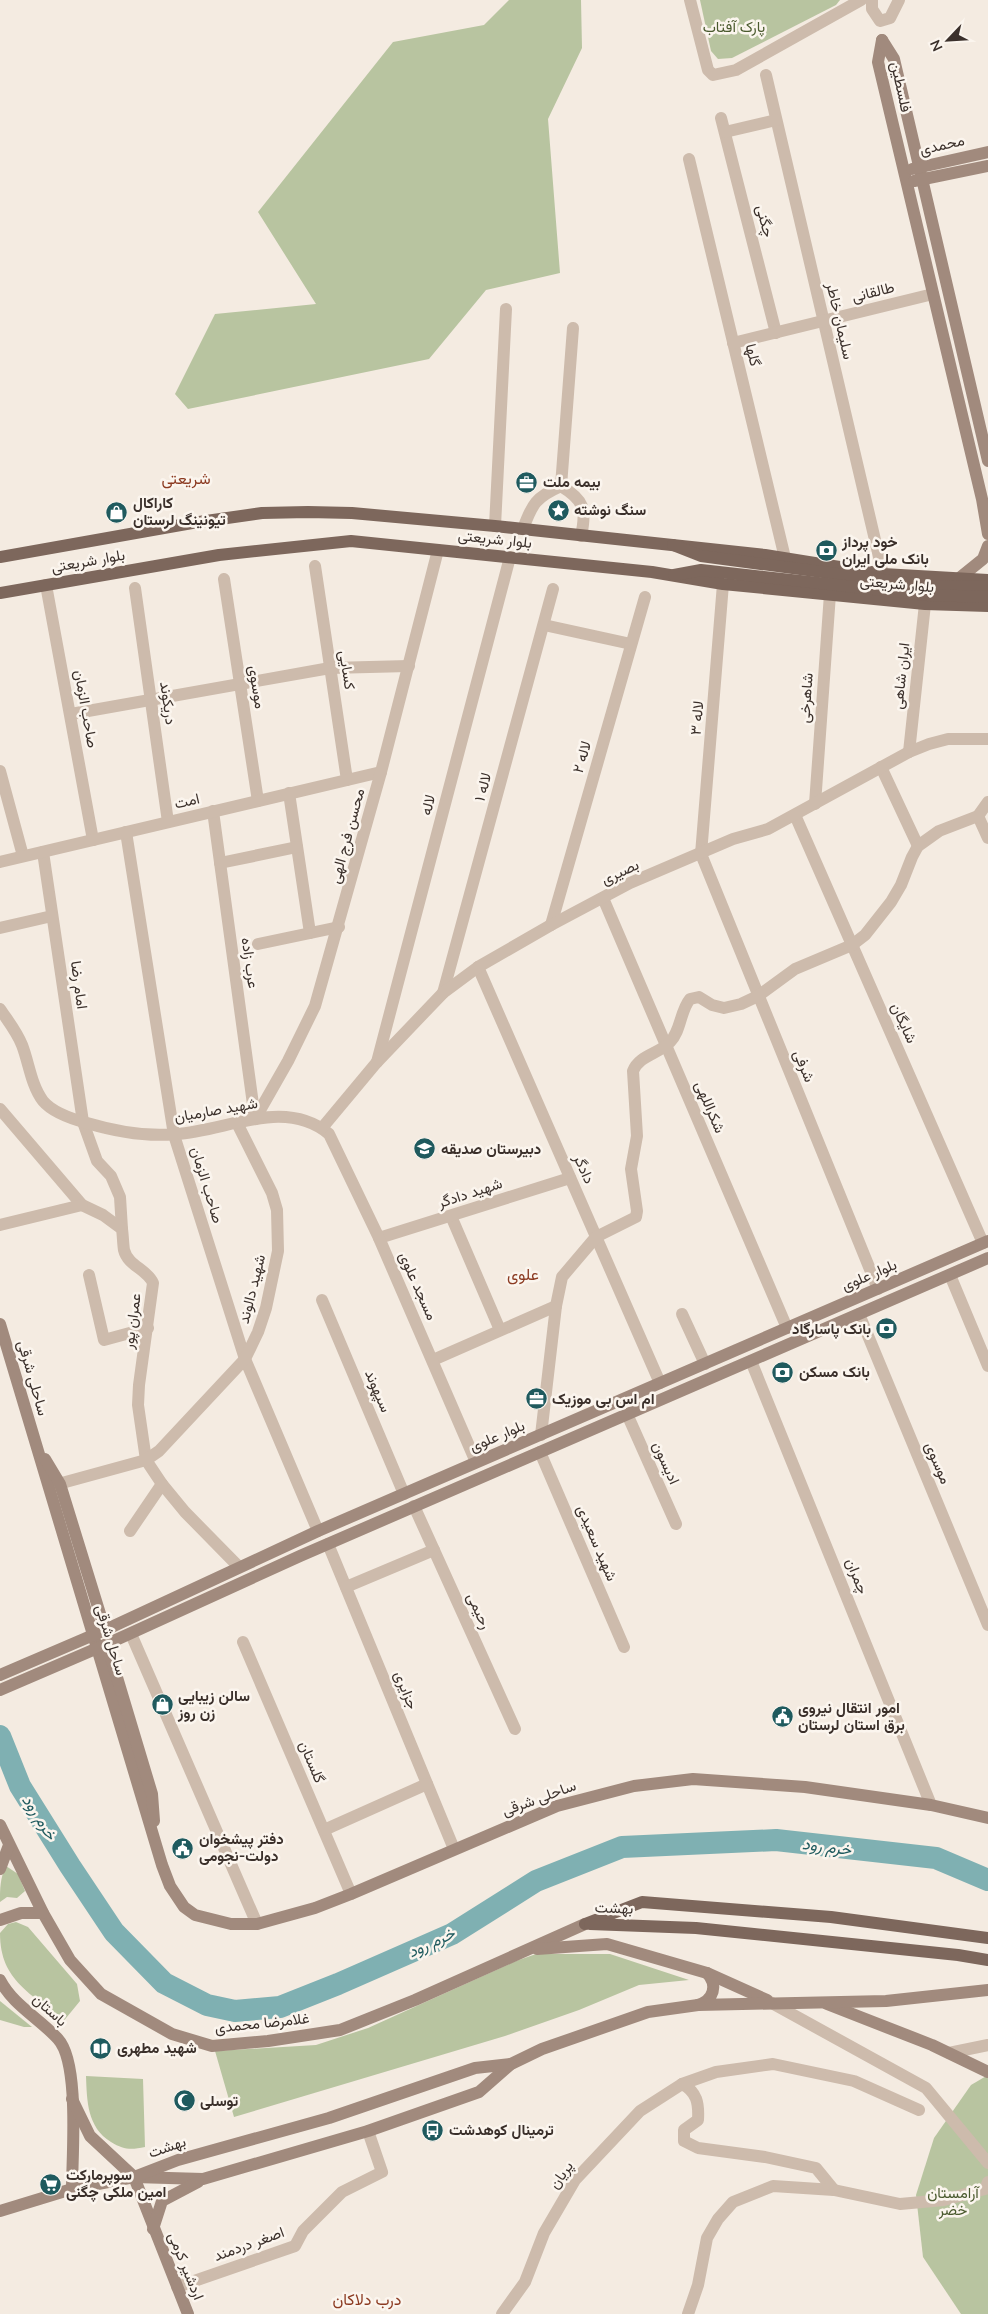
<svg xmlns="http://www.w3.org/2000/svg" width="988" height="2314" font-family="Mulish,Vazirmatn,sans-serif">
<rect width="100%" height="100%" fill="#f4ebe1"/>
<g fill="#b8c4a0">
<polygon points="509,0 581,0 582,48 548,119 560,273 486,290 429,359 188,409 175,394 215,314 316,304 258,212 393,42 484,25"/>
<polygon points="700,0 840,0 836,5 732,58 718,59 711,51"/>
<path d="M6,1866l12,8 7,17 -8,7 -10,-1 -7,5c0,-13 0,-24 6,-36z"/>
<path d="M16,1922l12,5 49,57 3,17 -18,22c-29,-32 -62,-40 -62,-90l8,-9z"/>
<polygon points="536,1954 610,1954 689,1980 639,1985 579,2010 505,2036 234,2117 215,2051 316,2045 368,2028 516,1961"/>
<polygon points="0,2001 32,2027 24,2027 0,2020"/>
<polygon points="988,2075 988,2314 961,2314 923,2257 916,2195 934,2138 971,2085"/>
<path d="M86,2076l57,3 2,68c-14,3 -21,3 -34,-5 -24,-15 -24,-41 -25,-66z"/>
</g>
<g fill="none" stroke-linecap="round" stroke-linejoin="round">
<polyline stroke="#7fb0b2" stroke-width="22" points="0,1736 20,1786 70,1866 114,1932 164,1983 207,2005 235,2011 280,2007 338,1984 452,1934 536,1881 622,1847 776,1840 936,1858 988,1880"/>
<g stroke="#cdbbac" stroke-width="12">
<polyline points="690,0 708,70 713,75 736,70 861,0"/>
<polyline points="872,0 872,9 880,21 890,18 899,0"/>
<polyline points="766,75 883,574"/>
<polyline points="721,118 776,333"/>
<polyline points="725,132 776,120"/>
<polyline points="689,159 785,558"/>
<polyline points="733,343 933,294"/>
<polyline points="561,486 573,328"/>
<path d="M561,486c23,14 26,23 20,50"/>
<polyline points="495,526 506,309"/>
<path d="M523,529c9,-25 13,-32 38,-43"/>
<polyline points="315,566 347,780"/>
<polyline points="224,579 258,801"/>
<polyline points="723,584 701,854 878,1289"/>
<polyline points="46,585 93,840"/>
<polyline points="135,588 168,822"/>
<polyline points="544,625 631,644"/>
<polyline points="71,714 330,668 409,666"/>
<polyline points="909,752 925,604"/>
<polyline points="881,767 918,846"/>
<polyline points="0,771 23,856"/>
<polyline points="289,793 310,933"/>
<polyline points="815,804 830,594"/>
<polyline points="213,811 255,1119"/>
<polyline points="795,815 983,1243"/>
<polyline points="978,816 988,838"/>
<polyline points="126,832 174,1135 245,1359 318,1531"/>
<polyline points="43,852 83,1122 97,1161 111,1176 120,1197 122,1229"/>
<polyline points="0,862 381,772"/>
<polyline points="220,863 297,847"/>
<polyline points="603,898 787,1328"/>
<polyline points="551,925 645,597"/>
<polyline points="0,928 52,916"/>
<polyline points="258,944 339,927"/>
<polyline points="478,967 660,1383"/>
<polyline points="443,993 553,589"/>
<polyline points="377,1062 510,557"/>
<path d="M0,1109l82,96 21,10 19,14c1,7 1,15 2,21 4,16 23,19 29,33l-14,102 -1,20 8,55 16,24 23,28 54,55"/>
<polyline points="255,1119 288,1061 315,1006 381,772 438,550"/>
<polyline points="451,1216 500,1330"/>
<polyline points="0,1225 82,1205"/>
<polyline points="379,1238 570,1178"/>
<polyline points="89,1275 104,1340 148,1328"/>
<polyline points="950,1275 988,1366"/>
<polyline points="322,1300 404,1494"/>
<polyline points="682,1314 705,1364"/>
<polyline points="859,1314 988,1625"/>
<polyline points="433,1360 556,1306"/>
<polyline points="751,1361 931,1805"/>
<polyline points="627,1414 676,1524"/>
<path d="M541,1435l15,-129 6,-29 34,-40 40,-20 1,-6 -6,-42 6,-33 -4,-65c6,-16 26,-17 37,-29 11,-11 10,-31 20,-43l9,-2 13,8 12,3 17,-4 17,-8 37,-27 57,-24 13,-10 26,-33 10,-17 11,-28 6,-11 21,-15 39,-15 10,-14"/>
<polyline points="540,1452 624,1647"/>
<polyline points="51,1486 146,1460 159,1451 245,1359 258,1332 266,1308 278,1251 277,1210 272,1193 237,1123"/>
<polyline points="414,1506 515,1729"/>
<polyline points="130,1531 162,1484"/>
<polyline points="328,1544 454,1849"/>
<polyline points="346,1587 434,1550"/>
<polyline points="131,1634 257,1924"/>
<polyline points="243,1642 351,1894"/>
<polyline points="324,1830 427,1784"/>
<polyline points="949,2053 988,2045"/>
<path d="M682,2084c15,8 17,19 16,36l-14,10v11l14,7 67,9 51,11 18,22"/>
<polyline points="177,2287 295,2246 303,2231 342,2192 382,2172 368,2131"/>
</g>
<g stroke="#cdbbac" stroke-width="12">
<path d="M0,1009c8,12 17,23 22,36 7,18 9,40 21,56 10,12 29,18 44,22 27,8 61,14 89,11 51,-3 108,-37 153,0l50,104 97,224"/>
<polyline points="322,1128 377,1062 443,993 478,967 551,925 630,883 733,839 768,829 909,752 929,744 948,739 988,739"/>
<polyline points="770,2002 926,2088 988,2163"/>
<polyline points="502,2314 525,2282 544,2233 575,2180 640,2111 682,2084 716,2072 773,2064 854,2081 919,2110"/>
<polyline points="688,2314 698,2285 707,2238 718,2219 733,2202 773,2186 834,2190 900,2204 944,2200 985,2189 988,2182"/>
</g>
<g stroke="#a18a7d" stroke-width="12">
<polyline points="882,40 878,62 982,499 988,534"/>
<polyline points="882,40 894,59 988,461"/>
<polyline points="912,169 988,152"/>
<polyline points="914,181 988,166"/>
<polyline points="957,580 983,559 988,546"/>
<polyline points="0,1324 162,1865 170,1886 184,1907 195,1915 231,1924 257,1924 315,1908 351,1894 557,1806 634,1786 693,1779 805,1787 931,1805 988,1818"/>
<polyline points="45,1459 60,1484 105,1630 318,1531 988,1241"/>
<polyline points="154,1821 152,1794 107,1644 300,1556 988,1258"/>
<polyline points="0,1825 43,1913 70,1960 101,1994 172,2034 212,2046 268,2041 340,2030 415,2000 585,1924"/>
<polyline points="0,1869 9,1845"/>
<polyline points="0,1920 21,1913 43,1913"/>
<polyline points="537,1949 607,1944 707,1973 767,2000"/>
<path d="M0,1980c13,25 39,38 58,59 22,24 14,117 14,150"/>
<polyline points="827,2004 932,2045 988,2072"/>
<path d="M698,2005c16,-5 20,-20 9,-32"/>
<polyline points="72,2099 90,2136 134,2177 188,2314"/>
<polyline points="134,2177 203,2179 368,2131 479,2092 511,2064 542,2049 648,2012 698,2005 886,2001 988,1990"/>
<polyline points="0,2211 72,2189 134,2177 178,2160 329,2118 475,2068 511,2064"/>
<polyline points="153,2229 162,2201 198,2182"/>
</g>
<g stroke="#7d675c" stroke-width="12">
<polyline points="0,557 192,523 262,513 308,512 352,513 495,526 765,555 883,574 988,580"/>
<polyline points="0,593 219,555 351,541 652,572 723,584 925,604 988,606"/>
<polyline points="585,1924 642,1902 831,1917 988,1938"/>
<polyline points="590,1924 696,1928 958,1955 988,1960"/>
</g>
<g stroke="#a18a7d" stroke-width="12">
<polyline points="0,1675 105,1630"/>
<polyline points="0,1690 107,1644"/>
</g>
<g stroke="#7d675c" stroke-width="12">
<polyline points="673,545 701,556 928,586 988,587"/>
<polyline points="674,575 701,570 927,595 988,597"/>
</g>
</g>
<defs>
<symbol id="office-disc" viewBox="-11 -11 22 22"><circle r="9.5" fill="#1f5a5e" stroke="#fbf5ee"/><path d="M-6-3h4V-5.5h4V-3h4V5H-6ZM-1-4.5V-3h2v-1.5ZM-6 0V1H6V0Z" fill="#fff"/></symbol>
<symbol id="sight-disc" viewBox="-11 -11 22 22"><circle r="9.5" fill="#1f5a5e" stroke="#fbf5ee"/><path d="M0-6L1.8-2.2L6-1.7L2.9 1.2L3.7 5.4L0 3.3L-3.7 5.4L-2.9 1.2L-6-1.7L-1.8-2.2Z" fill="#fff"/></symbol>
<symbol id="shop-disc" viewBox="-11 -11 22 22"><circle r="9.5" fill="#1f5a5e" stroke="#fbf5ee"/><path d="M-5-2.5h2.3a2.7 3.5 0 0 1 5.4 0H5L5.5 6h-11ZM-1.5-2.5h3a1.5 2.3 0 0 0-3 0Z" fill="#fff"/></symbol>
<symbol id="bank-disc" viewBox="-11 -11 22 22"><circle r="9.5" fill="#1f5a5e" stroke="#fbf5ee"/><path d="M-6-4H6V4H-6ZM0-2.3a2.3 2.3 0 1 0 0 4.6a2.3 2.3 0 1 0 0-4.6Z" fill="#fff"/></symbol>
<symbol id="school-disc" viewBox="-11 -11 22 22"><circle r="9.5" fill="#1f5a5e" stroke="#fbf5ee"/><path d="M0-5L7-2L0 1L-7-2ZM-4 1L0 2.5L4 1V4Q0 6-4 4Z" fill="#fff"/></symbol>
<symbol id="civic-disc" viewBox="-11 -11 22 22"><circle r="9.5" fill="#1f5a5e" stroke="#fbf5ee"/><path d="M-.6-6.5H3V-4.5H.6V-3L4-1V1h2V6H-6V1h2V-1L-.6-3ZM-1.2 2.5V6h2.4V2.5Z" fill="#fff"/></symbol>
<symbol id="library-disc" viewBox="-11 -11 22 22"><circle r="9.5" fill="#1f5a5e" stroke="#fbf5ee"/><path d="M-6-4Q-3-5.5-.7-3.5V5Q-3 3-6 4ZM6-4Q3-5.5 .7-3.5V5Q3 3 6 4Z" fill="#fff"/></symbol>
<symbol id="mosque-disc" viewBox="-11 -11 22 22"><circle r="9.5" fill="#1f5a5e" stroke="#fbf5ee"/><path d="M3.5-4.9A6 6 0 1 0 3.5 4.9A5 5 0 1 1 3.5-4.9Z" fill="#fff"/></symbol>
<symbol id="bus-disc" viewBox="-11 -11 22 22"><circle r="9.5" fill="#1f5a5e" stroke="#fbf5ee"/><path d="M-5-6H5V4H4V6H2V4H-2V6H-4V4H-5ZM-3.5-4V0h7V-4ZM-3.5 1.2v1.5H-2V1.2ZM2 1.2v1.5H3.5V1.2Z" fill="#fff"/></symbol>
<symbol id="supermarket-disc" viewBox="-11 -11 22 22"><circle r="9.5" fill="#1f5a5e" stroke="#fbf5ee"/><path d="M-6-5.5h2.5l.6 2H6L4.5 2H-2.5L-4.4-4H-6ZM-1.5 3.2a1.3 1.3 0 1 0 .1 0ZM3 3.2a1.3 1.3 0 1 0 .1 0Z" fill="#fff"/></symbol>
</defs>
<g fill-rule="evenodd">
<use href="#office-disc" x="514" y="470" width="25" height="25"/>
<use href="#sight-disc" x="546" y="498" width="25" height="25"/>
<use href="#shop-disc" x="104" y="500" width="25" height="25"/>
<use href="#bank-disc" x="814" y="538" width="25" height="25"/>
<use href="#school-disc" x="412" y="1136" width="25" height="25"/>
<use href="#bank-disc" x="874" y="1316" width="25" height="25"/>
<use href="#bank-disc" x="770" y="1360" width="25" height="25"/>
<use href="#office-disc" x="524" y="1386" width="25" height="25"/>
<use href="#shop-disc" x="150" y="1692" width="25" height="25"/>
<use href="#civic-disc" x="770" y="1704" width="25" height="25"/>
<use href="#civic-disc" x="170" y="1836" width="25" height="25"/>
<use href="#library-disc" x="88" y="2036" width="25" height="25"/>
<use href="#mosque-disc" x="172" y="2088" width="25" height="25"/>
<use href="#bus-disc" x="420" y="2118" width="25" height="25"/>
<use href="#supermarket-disc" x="38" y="2172" width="25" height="25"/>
</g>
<g text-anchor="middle" stroke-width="5" stroke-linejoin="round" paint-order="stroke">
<g font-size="15" fill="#4a5a2e" stroke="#fbf5ee">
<text x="734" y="32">پارک آفتاب</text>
<text x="953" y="2198">آرامستان<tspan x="953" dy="17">خضر</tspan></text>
</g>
<g font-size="15" fill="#3b302b" stroke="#fbf5ee">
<text transform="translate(901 87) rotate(78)" y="5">فلسطین</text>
<text transform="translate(942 145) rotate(-13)" y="5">محمدی</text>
<text transform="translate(765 221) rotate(76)" y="5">چگنی</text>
<text transform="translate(873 292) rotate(-14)" y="5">طالقانی</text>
<text transform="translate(840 321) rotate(77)" y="5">سلیمان خاطر</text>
<text transform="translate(753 355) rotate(76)" y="5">گلها</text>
<text transform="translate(495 539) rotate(6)" y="5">بلوار شریعتی</text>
<text transform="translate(88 561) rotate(-10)" y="5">بلوار شریعتی</text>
<text transform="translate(897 584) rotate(5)" y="5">بلوار شریعتی</text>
<text transform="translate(347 670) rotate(81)" y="5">کسایی</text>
<text transform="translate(901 676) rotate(-84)" y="5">ایران شاهی</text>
<text transform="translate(257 687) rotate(81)" y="5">موسوی</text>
<text transform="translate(806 698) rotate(-86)" y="5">شاهرخی</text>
<text transform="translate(168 703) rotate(82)" y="5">دریکوند</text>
<text transform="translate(86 709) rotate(80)" y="5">صاحب الزمان</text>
<text transform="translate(697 718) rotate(-85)" y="5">لاله ۳</text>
<text transform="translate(582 757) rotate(-74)" y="5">لاله ۲</text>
<text transform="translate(483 787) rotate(-75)" y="5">لاله ۱</text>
<text transform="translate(187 801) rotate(-13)" y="5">امت</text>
<text transform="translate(428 805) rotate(-75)" y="5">لاله</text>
<text transform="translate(347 836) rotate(-75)" y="5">محسن فرج الهی</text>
<text transform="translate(620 872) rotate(-25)" y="5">بصیری</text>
<text transform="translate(250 963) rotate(82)" y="5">عرب زاده</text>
<text transform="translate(79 985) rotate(82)" y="5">امام رضا</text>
<text transform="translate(904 1023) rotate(66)" y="5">شایگان</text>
<text transform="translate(804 1066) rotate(68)" y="5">شرفی</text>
<text transform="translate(710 1107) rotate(67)" y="5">شکراللهی</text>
<text transform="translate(216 1110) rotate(-10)" y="5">شهید صارمیان</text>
<text transform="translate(584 1169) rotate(66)" y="5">دادگر</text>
<text transform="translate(207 1185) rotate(73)" y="5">صاحب الزمان</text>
<text transform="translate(470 1193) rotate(-18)" y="5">شهید دادگر</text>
<text transform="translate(869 1275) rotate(-23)" y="5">بلوار علوی</text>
<text transform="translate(418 1286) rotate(66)" y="5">مسجد علوی</text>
<text transform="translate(252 1289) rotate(-76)" y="5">شهید دالوند</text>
<text transform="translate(132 1321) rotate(-82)" y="5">عمران پور</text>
<text transform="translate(33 1378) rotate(74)" y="5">ساحلی شرقی</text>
<text transform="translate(378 1391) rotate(67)" y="5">سپهوند</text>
<text transform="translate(497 1436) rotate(-23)" y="5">بلوار علوی</text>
<text transform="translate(666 1463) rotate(66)" y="5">ادیسون</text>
<text transform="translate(938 1463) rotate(67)" y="5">موسوی</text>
<text transform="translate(597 1543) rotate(67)" y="5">شهید سعیدی</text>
<text transform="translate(857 1576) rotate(68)" y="5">چمران</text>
<text transform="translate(479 1611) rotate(66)" y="5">رحیمی</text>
<text transform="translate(111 1640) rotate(73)" y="5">ساحل شرقی</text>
<text transform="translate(406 1690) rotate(68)" y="5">جزایری</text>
<text transform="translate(312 1762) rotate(67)" y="5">گلستان</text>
<text transform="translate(539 1798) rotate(-20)" y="5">ساحلی شرقی</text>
<text transform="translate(614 1908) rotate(2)" y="5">بهشت</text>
<text transform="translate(50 2010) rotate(42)" y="5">باستان</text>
<text transform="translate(262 2023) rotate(-6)" y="5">غلامرضا محمدی</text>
<text transform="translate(167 2147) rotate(-19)" y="5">بهشت</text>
<text transform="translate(561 2175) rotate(-55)" y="5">پریان</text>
<text transform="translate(249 2244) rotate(-20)" y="5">اصغر دردمند</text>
<text transform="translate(186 2266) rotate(68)" y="5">اردشیر کرمی</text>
</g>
<g font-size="15" font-weight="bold" fill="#3b302b" stroke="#fbf5ee" text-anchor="start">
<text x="543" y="487">بیمه ملت</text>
<text x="133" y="508">کاراکال<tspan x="133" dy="17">تیونینگ لرستان</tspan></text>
<text x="574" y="515">سنگ نوشته</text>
<text x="842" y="547">خود پرداز<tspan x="842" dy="17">بانک ملی ایران</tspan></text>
<text x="441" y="1154">دبیرستان صدیقه</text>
<text x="871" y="1334" text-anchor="end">بانک پاسارگاد</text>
<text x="799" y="1377">بانک مسکن</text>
<text x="552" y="1404">ام اس بی موزیک</text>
<text x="178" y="1701">سالن زیبایی<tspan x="178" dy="17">زن روز</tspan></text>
<text x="798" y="1713">امور انتقال نیروی<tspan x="798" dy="17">برق استان لرستان</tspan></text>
<text x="199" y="1844">دفتر پیشخوان<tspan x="199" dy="17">دولت-نجومی</tspan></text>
<text x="117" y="2053">شهید مطهری</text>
<text x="200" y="2106">توسلی</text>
<text x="449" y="2135">ترمینال کوهدشت</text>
<text x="66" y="2180">سوپرمارکت<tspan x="66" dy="17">امین ملکی چگنی</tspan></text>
</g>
<g font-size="16" fill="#8c3b22" stroke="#fbf5ee">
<text x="186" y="484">شریعتی</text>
<text x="523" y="1280">علوی</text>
<text x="367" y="2305">درب دلاکان</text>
</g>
<g font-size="16" font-style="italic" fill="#1f5a5e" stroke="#fbf5ee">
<text transform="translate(40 1817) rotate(57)" y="6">خرم رود</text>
<text transform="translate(827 1846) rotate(7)" y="6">خرم رود</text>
<text transform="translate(431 1942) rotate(-25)" y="6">خرم رود</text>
</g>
</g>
<g transform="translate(948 40) rotate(245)" stroke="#fbf5ee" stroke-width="4" paint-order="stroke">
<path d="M0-4L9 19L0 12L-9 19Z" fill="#3b302b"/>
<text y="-8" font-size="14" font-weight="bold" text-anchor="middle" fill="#3b302b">N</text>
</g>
</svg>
